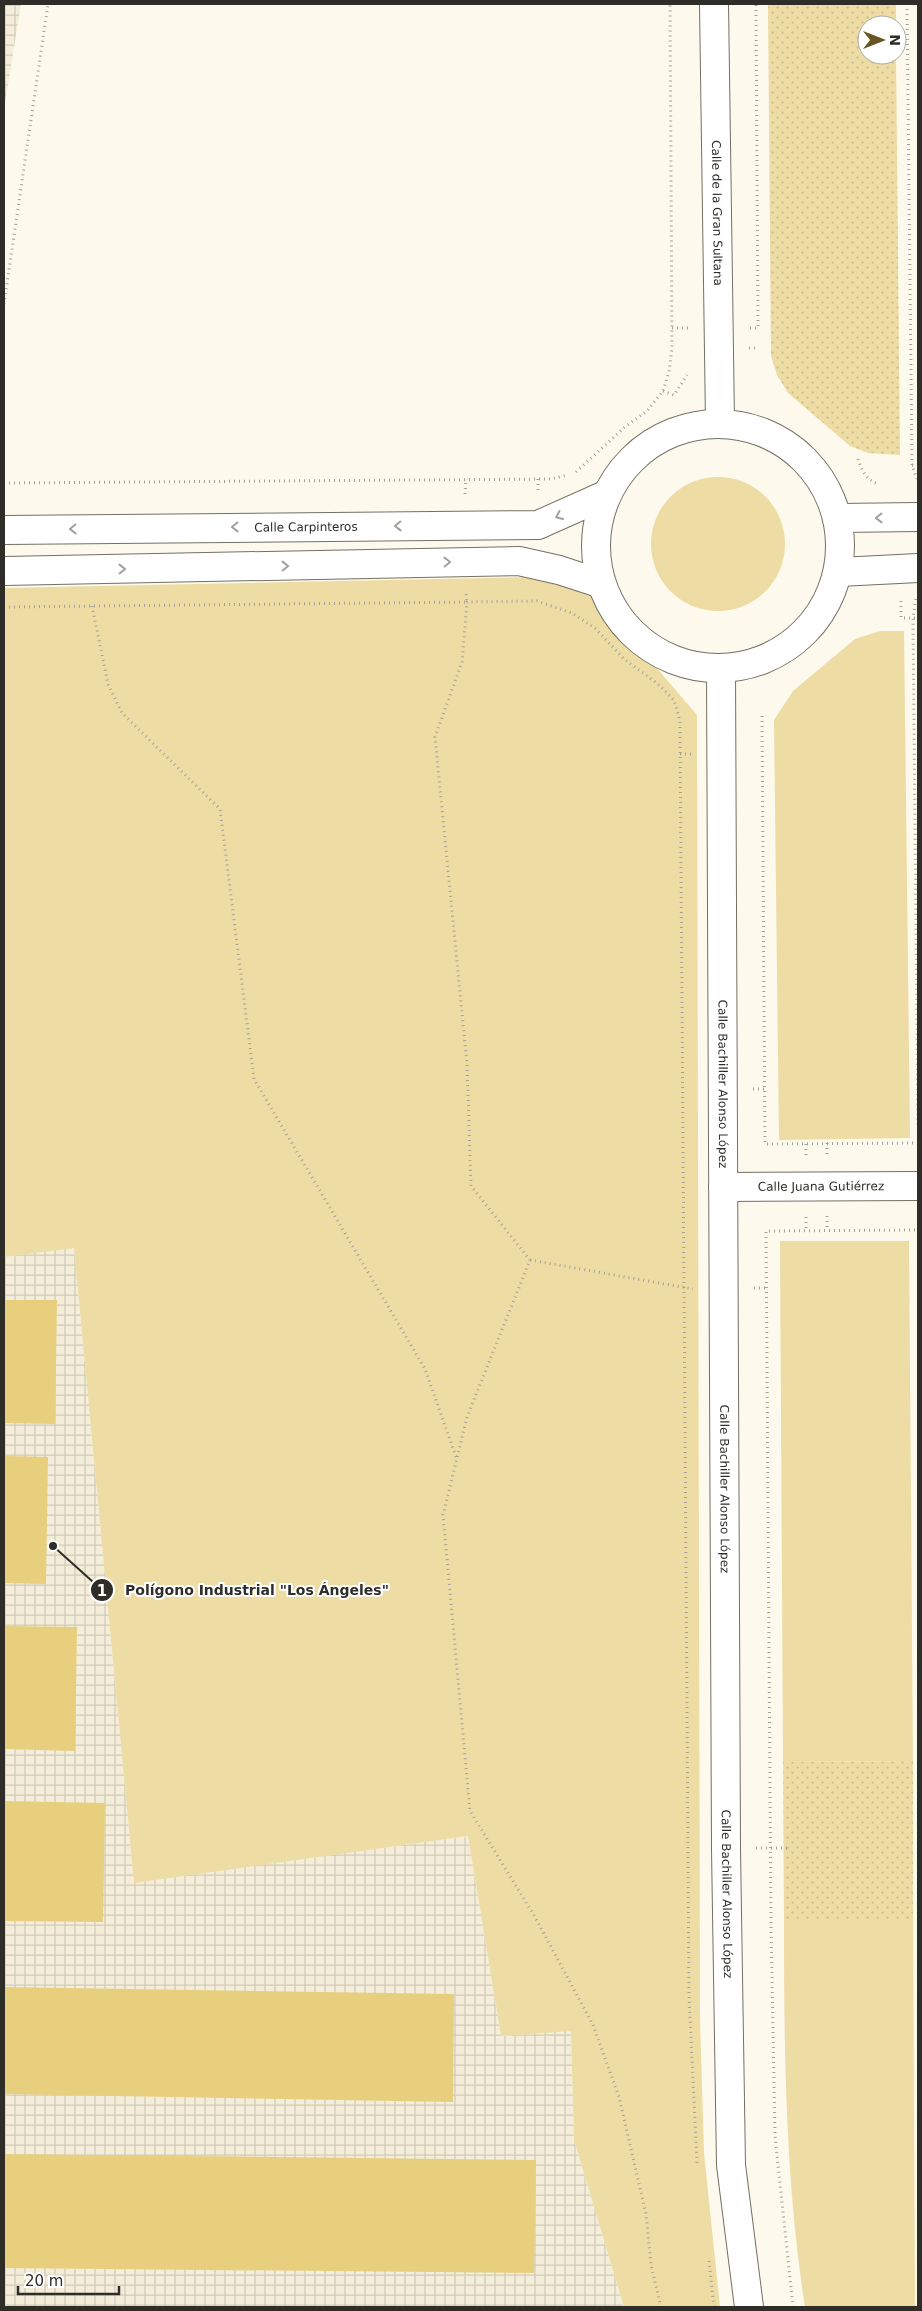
<svg xmlns="http://www.w3.org/2000/svg" width="922" height="2311" font-family="'DejaVu Sans',sans-serif">
<defs>
<pattern id="industrial-grid" width="8" height="8" patternUnits="userSpaceOnUse" patternTransform="scale(1.25)"><rect width="8" height="8" fill="#f3edd9"/><path d="M0 4h8M4 0v8" fill="none" stroke="#d1ccba"/></pattern>
<pattern id="park-dots" width="8" height="8" patternUnits="userSpaceOnUse" patternTransform="scale(1.25)"><rect width="8" height="8" fill="#eddca4"/><path d="M2 2h.1M6 6h.1" fill="none" stroke="#ccbd8d" stroke-width="1.8" stroke-linecap="round"/></pattern>
</defs>
<rect width="100%" height="100%" fill="#fdf9ec"/>
<g fill="url(#industrial-grid)">
<polygon points="4,4 21,4 4,109"/>
<polygon points="74,1247 134,1882 468,1836 501,2036 571,2030 574,2140 624,2307 4,2307 4,1257"/>
</g>
<g fill="#eddca4">
<circle cx="718" cy="544" r="67"/>
<polygon points="578,576 697,715 700,2020 704,2153 720,2307 624,2307 574,2140 571,2031 501,2036 468,1836 134,1883 74,1248 4,1257 4,588"/>
<polygon points="880,631 904,631 910,1138 779,1140 774,720 793,691 855,639"/>
<polygon points="780,1241 909,1241 913,1761 783,1762"/>
<path d="M784,1919h129l2,388h-110c-20,-127 -21,-259 -21,-388z"/>
</g>
<g fill="url(#park-dots)">
<polygon points="768,4 896,4 896,25 867,25 867,55 896,55 900,455 868,453 850,446 788,393 777,375 771,356"/>
<polygon points="913,1761 913,1919 784,1919 783,1762"/>
</g>
<g fill="#e8cf7e">
<polygon points="4,1300 57,1300 55,1424 4,1423"/>
<polygon points="4,1456 48,1457 46,1584 4,1583"/>
<polygon points="4,1626 77,1627 75,1751 4,1749"/>
<polygon points="4,1801 105,1803 103,1922 4,1921"/>
<polygon points="4,1987 454,1994 453,2102 4,2094"/>
<polygon points="4,2154 536,2160 534,2273 4,2268"/>
</g>
<g fill="none" stroke-linecap="round" stroke-linejoin="round">
<defs>
<g id="street">
<path id="s1" d="M714,4l6,418"/>
<circle cx="718" cy="546" r="122"/>
<polyline points="839,518 918,517"/>
<path id="s2" d="M4,530l534,-5 65,-29"/>
<polyline points="4,571 519,561 559,570 599,583"/>
<polyline points="839,572 918,568"/>
<path id="s3" d="M721,669l5,1180 5,316 18,142"/>
<path id="s4" d="M723,1187l195,-1"/>
</g>
</defs>
<use href="#street" stroke="#737064" stroke-width="30"/>
<g stroke="#a4a298" stroke-width="3" stroke-dasharray="1 4" stroke-linecap="butt">
<polyline points="907,4 912,465 918,482"/>
<polyline points="4,304 48,4"/>
<polyline points="672,328 689,328"/>
<polyline points="750,328 758,328 756,4"/>
<polyline points="749,348 759,348"/>
<polyline points="663,391 674,395 687,375"/>
<path d="M858,459c4,12 9,22 21,25"/>
<polyline points="912,465 918,465"/>
<polyline points="576,472 626,426 647,411 663,391 669,372 672,348 670,4"/>
<polyline points="538,479 538,492"/>
<polyline points="4,483 551,479 568,475"/>
<polyline points="465,494 466,479"/>
<polyline points="916,599 913,618 918,1126"/>
<polyline points="901,601 901,618 918,618"/>
<polyline points="92,606 108,684 122,713 220,809 254,1079 425,1369 456,1457"/>
<polyline points="4,607 467,602 466,593"/>
<polyline points="762,716 765,1144 918,1143"/>
<polyline points="680,754 692,754"/>
<polyline points="753,1089 764,1089"/>
<polyline points="827,1143 827,1155"/>
<polyline points="806,1144 806,1156"/>
<polyline points="827,1216 827,1231"/>
<polyline points="806,1217 806,1231"/>
<polyline points="530,1260 693,1289"/>
<polyline points="754,1288 766,1288"/>
<polyline points="756,1848 788,1848"/>
<polyline points="709,2261 714,2307"/>
<polyline points="661,2307 651,2265 646,2214 619,2097 593,2025 535,1917 470,1811 443,1515 467,1417 530,1260 471,1186 467,1064 435,737 462,662 467,602 537,601 572,613 596,629 624,659 658,684 674,700 680,721 689,1996 697,2163"/>
<polyline points="793,2307 775,2136 771,1924 766,1231 918,1230"/>
</g>
<use href="#street" stroke="#fff" stroke-width="28"/>
</g>
<defs><path id="oneway-chevron" d="M-2-3.5L2.5 0L-2 3.5" fill="none" stroke-width="1.6" stroke-linecap="round" stroke-linejoin="round" transform="scale(1.25)"/></defs>
<g stroke="#a1a09e">
<use href="#oneway-chevron" transform="translate(559 516) rotate(156)"/>
<use href="#oneway-chevron" transform="translate(879 518) rotate(179)"/>
<use href="#oneway-chevron" transform="translate(398 526) rotate(179)"/>
<use href="#oneway-chevron" transform="translate(235 527) rotate(179)"/>
<use href="#oneway-chevron" transform="translate(73 529) rotate(179)"/>
<use href="#oneway-chevron" transform="translate(447 562) rotate(-1)"/>
<use href="#oneway-chevron" transform="translate(285 566) rotate(-1)"/>
<use href="#oneway-chevron" transform="translate(122 569) rotate(-1)"/>
</g>
<g text-anchor="middle" stroke-width="4" stroke-linejoin="round" paint-order="stroke">
<g font-size="12" fill="#2e2d28" stroke="#fff">
<text dy="4" stroke="none"><textPath href="#s1" startOffset="209">Calle de la Gran Sultana</textPath></text>
<text dy="4" stroke="none"><textPath href="#s2" startOffset="302">Calle Carpinteros</textPath></text>
<text dy="4" stroke="none"><textPath href="#s3" startOffset="415">Calle Bachiller Alonso López</textPath></text>
<text dy="4" stroke="none"><textPath href="#s4" startOffset="98">Calle Juana Gutiérrez</textPath></text>
<text dy="4" stroke="none"><textPath href="#s3" startOffset="820">Calle Bachiller Alonso López</textPath></text>
<text dy="4" stroke="none"><textPath href="#s3" startOffset="1225">Calle Bachiller Alonso López</textPath></text>
</g>
</g>
<path fill="none" stroke="#2e2d28" stroke-width="2" d="M53 1546L102 1590"/>
<g fill="#2e2d28" stroke="#fff" stroke-width="2">
<circle cx="53" cy="1546" r="5"/>
<circle cx="102" cy="1590" r="12"/>
</g>
<g font-size="15" text-anchor="middle" font-weight="bold" fill="#fff">
<text x="102" y="1596">1</text>
</g>
<g font-size="14" text-anchor="middle" font-weight="bold" fill="#2e2d28" stroke="#fff" stroke-width="4" stroke-linejoin="round" paint-order="stroke">
<text x="257" y="1595">Polígono Industrial "Los Ángeles"</text>
</g>
<rect width="922" height="2311" fill="none" stroke="#2e2d28" stroke-width="10"/>
<g transform="translate(882 40) rotate(90)"><circle r="24" fill="#ffffff" stroke="#ababa9"/>
<path d="M0-4L9 19L0 12L-9 19Z" fill="#665623"/>
<text y="-8" font-size="14" font-weight="bold" text-anchor="middle" fill="#2e2d28">N</text>
</g>
<path d="M18 2286v8h101v-8" fill="none" stroke="#2e2d28" stroke-width="2.5"/>
<text x="25" y="2286" font-size="15" fill="#2e2d28" stroke="#ffffff" stroke-width="4" paint-order="stroke">20 m</text>
</svg>
